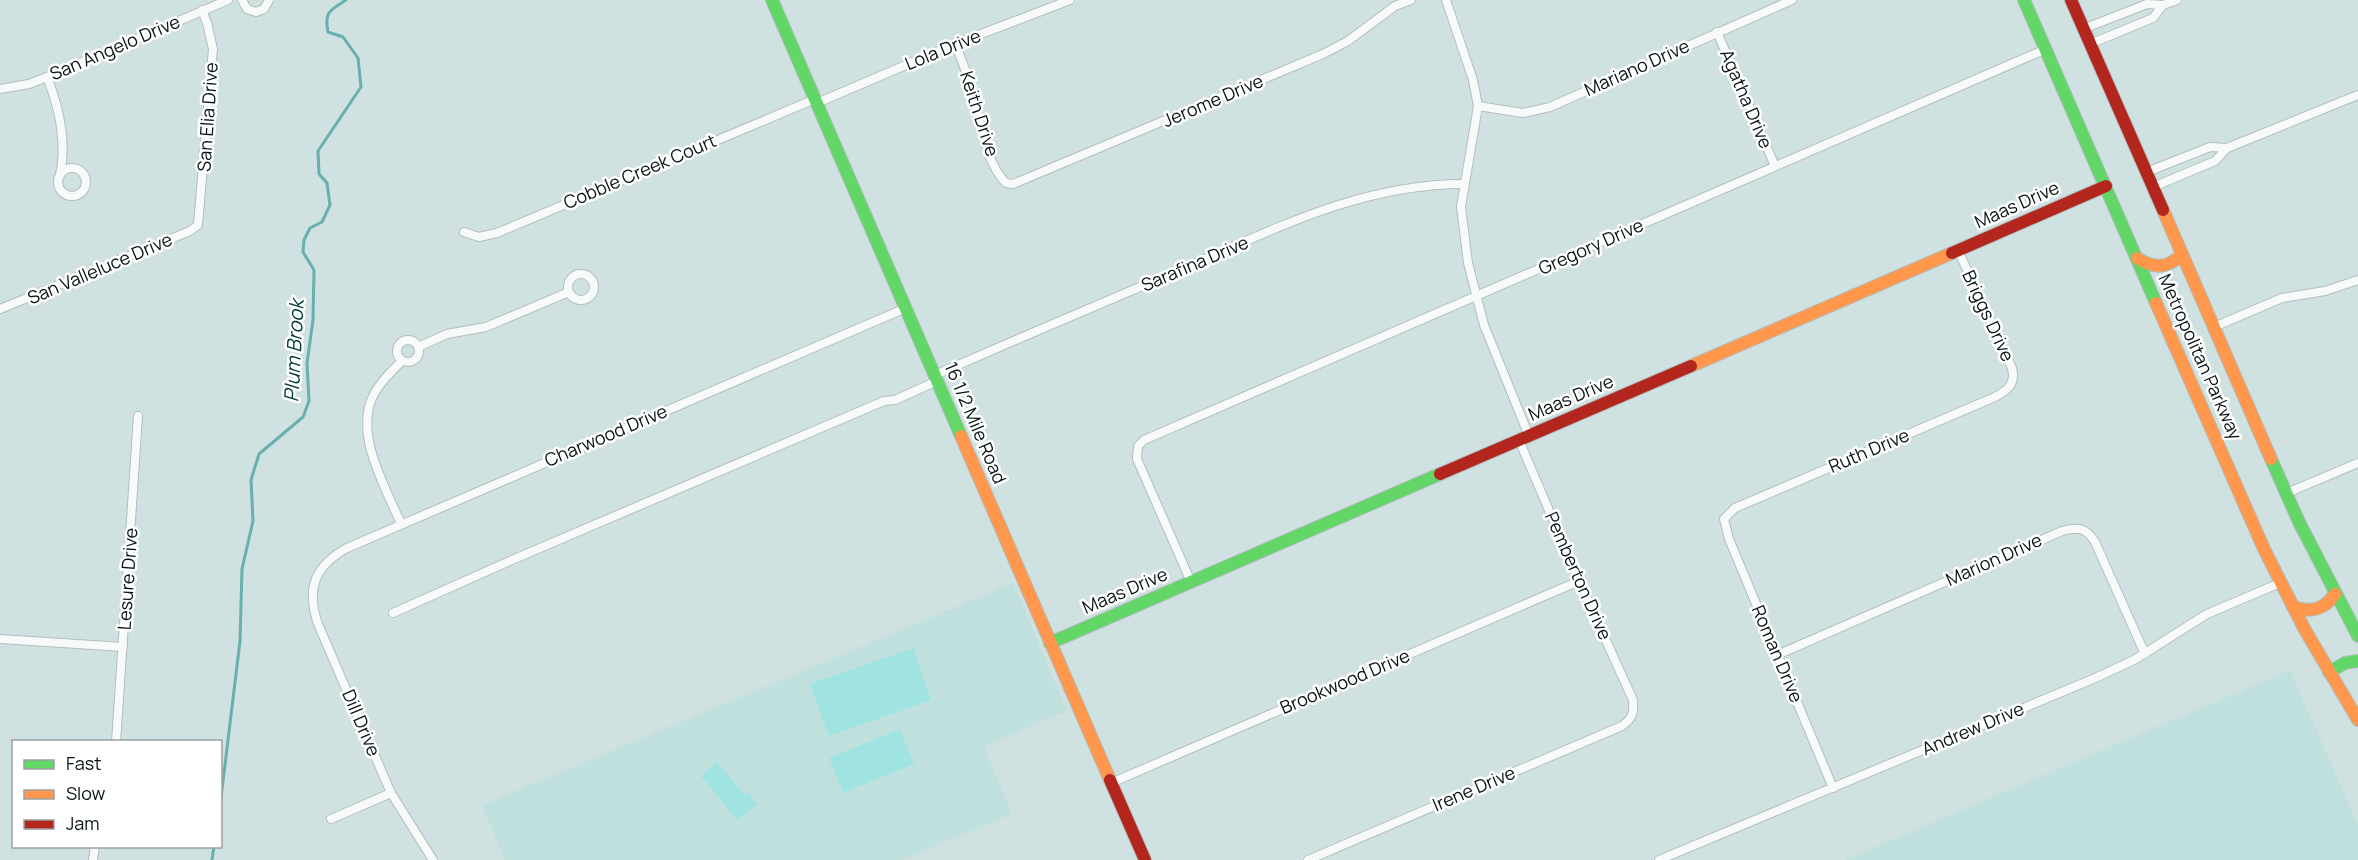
<svg xmlns="http://www.w3.org/2000/svg" width="2358" height="860" font-family="Manrope,sans-serif">
<rect width="100%" height="100%" fill="#d0e1e1"/>
<g fill="#c0e0de">
<polygon points="1013,583 1067,711 984,746 1012,814 902,860 505,860 482,805"/>
<polygon points="2290,670 2358,825 2358,860 1845,860"/>
</g>
<g fill="#9fe4e1">
<polygon points="913,648 931,700 829,736 810,684"/>
<polygon points="900,729 914,764 843,793 829,758"/>
<polygon points="717,762 744,795 748,793 757,804 737,820 701,776"/>
</g>
<g fill="none" stroke-linecap="round" stroke-linejoin="round">
<g stroke="#68b0ad" stroke-width="3">
<path d="M220,806l20,-165 2,-72 11,-48 -2,-41 8,-26 44,-37 6,-16 -2,-38 6,-43 1,-50 -11,-18 1,-12 6,-12 12,-6 8,-17 -3,-22 -8,-9 -1,-23 43,-64 -3,-29 -15,-21 -15,-5c-4,-21 2,-21 18,-32"/>
<polyline points="212,860 214,846"/>
</g>
<defs>
<g id="street">
<polyline points="242,0 247,9 256,12 264,9 269,0"/>
<polyline points="1446,0 1473,80 1478,106 1461,207 1468,263 1484,325 1529,436"/>
<polyline points="2083,29 2147,4 2163,5 2177,0"/>
<polyline points="1717,32 1775,166"/>
<path d="M955,44c6,14 12,29 16,44 9,28 13,73 35,95l7,1 310,-130 25,-13 47,-35 16,-6"/>
<polyline points="2090,44 2153,18 2163,5"/>
<path d="M47,77c12,30 20,65 13,98"/>
<polyline points="0,89 29,84 47,77 228,0"/>
<polyline points="817,103 955,44 1070,0"/>
<polyline points="1478,106 1523,113 1550,107 1792,0"/>
<circle cx="72" cy="182" r="14"/>
<polyline points="2147,172 2210,147 2227,148 2358,95"/>
<polyline points="2153,187 2215,161 2227,148"/>
<polyline points="464,232 479,237 497,233 815,99"/>
<circle cx="581" cy="287" r="13"/>
<polyline points="0,309 190,231 198,225 213,49 207,23 202,10"/>
<polyline points="2214,327 2282,298 2325,291 2358,280"/>
<circle cx="408" cy="351" r="11"/>
<polyline points="418,347 447,334 486,327 569,292"/>
<path d="M935,375c82,-36 165,-71 247,-106 93,-40 179,-85 282,-85"/>
<polyline points="2287,493 2358,463"/>
<path d="M401,524c-15,-36 -47,-89 -28,-128 7,-14 18,-24 29,-35"/>
<polyline points="1191,582 1137,459 1138,446 1144,440 2046,49"/>
<polyline points="393,613 512,560 884,401 895,400 937,381"/>
<polyline points="0,639 123,647"/>
<path d="M1777,655l285,-124c15,-4 24,-4 33,11l50,112"/>
<polyline points="116,742 138,416"/>
<polyline points="1111,783 1579,581"/>
<path d="M1833,788l-104,-249 -5,-20 11,-11 260,-111c13,-7 21,-13 17,-29l-54,-118"/>
<polyline points="331,819 391,793"/>
<polyline points="93,860 95,846"/>
<path d="M433,860l-42,-67 -73,-169c-12,-34 -4,-58 29,-76l559,-240"/>
<path d="M1308,860l314,-134c11,-8 12,-13 11,-26l-54,-119 -60,-141"/>
<polyline points="1659,860 2093,679 2134,660 2207,614 2280,583"/>
</g>
<g id="fast">
<polyline points="772,0 961,436"/>
<polyline points="2024,0 2156,303"/>
<polyline points="2271,459 2299,522 2358,636"/>
<polyline points="1050,643 1440,474"/>
<polyline points="2329,672 2345,663 2358,661"/>
</g>
<g id="slow">
<polyline points="2163,210 2271,459"/>
<path d="M2137,258c17,11 31,11 45,-4"/>
<polyline points="2156,303 2264,549 2305,630 2358,720"/>
<polyline points="1691,366 1952,253"/>
<polyline points="961,436 1110,780"/>
<path d="M2293,607c18,6 31,3 42,-13"/>
</g>
<g id="jam">
<polyline points="2071,0 2163,210"/>
<polyline points="1952,253 2106,186"/>
<polyline points="1440,474 1691,366"/>
<polyline points="1110,780 1145,860"/>
</g>
</defs>
<use href="#street" stroke="#b1bfbe" stroke-width="10"/>
<use href="#fast" stroke="#b1bfbe" stroke-width="14"/>
<use href="#slow" stroke="#b1bfbe" stroke-width="14"/>
<use href="#jam" stroke="#b1bfbe" stroke-width="14"/>
<use href="#street" stroke="#f8fafa" stroke-width="8"/>
<use href="#fast" stroke="#63d668" stroke-width="12"/>
<use href="#slow" stroke="#ff974d" stroke-width="12"/>
<use href="#jam" stroke="#b3261e" stroke-width="12"/>
</g>
<g text-anchor="middle" stroke-width="5" stroke-linejoin="round" paint-order="stroke">
<g font-size="18" fill="#071212" stroke="#fff">
<text transform="translate(115 48) rotate(-23)" y="6">San Angelo Drive</text>
<text transform="translate(943 50) rotate(-22)" y="6">Lola Drive</text>
<text transform="translate(1637 68) rotate(-24)" y="6">Mariano Drive</text>
<text transform="translate(1746 99) rotate(67)" y="6">Agatha Drive</text>
<text transform="translate(1213 101) rotate(-23)" y="6">Jerome Drive</text>
<text transform="translate(979 114) rotate(72)" y="6">Keith Drive</text>
<text transform="translate(208 117) rotate(-86)" y="6">San Elia Drive</text>
<text transform="translate(640 172) rotate(-23)" y="6">Cobble Creek Court</text>
<text transform="translate(2017 205) rotate(-24)" y="6">Maas Drive</text>
<text transform="translate(1591 247) rotate(-24)" y="6">Gregory Drive</text>
<text transform="translate(1195 264) rotate(-23)" y="6">Sarafina Drive</text>
<text transform="translate(100 269) rotate(-23)" y="6">San Valleluce Drive</text>
<text transform="translate(1988 316) rotate(65)" y="6">Briggs Drive</text>
<text transform="translate(2200 357) rotate(66)" y="6">Metropolitan Parkway</text>
<text transform="translate(1571 398) rotate(-23)" y="6">Maas Drive</text>
<text transform="translate(975 423) rotate(67)" y="6">16 1/2 Mile Road</text>
<text transform="translate(606 436) rotate(-23)" y="6">Charwood Drive</text>
<text transform="translate(1869 451) rotate(-23)" y="6">Ruth Drive</text>
<text transform="translate(1994 560) rotate(-24)" y="6">Marion Drive</text>
<text transform="translate(1578 576) rotate(66)" y="6">Pemberton Drive</text>
<text transform="translate(128 579) rotate(-86)" y="6">Lesure Drive</text>
<text transform="translate(1125 591) rotate(-23)" y="6">Maas Drive</text>
<text transform="translate(1777 654) rotate(67)" y="6">Roman Drive</text>
<text transform="translate(1345 682) rotate(-23)" y="6">Brookwood Drive</text>
<text transform="translate(361 723) rotate(67)" y="6">Dill Drive</text>
<text transform="translate(1973 729) rotate(-23)" y="6">Andrew Drive</text>
<text transform="translate(1474 789) rotate(-23)" y="6">Irene Drive</text>
</g>
<g font-size="20" font-style="italic" fill="#003b3a" stroke="#fff">
<text transform="translate(294 351) rotate(-87)" y="7">Plum Brook</text>
</g>
</g>
<rect x="12" y="740" width="210" height="108" fill="#ffffff" stroke="#9ca0a0" stroke-width="1.5"/>
<rect x="24" y="760" width="30" height="9" fill="#63d668" stroke="#9ca0a0" stroke-width="1.5"/>
<text x="66" y="770" font-size="18" fill="#071212">Fast</text>
<rect x="24" y="790" width="30" height="9" fill="#ff974d" stroke="#9ca0a0" stroke-width="1.5"/>
<text x="66" y="800" font-size="18" fill="#071212">Slow</text>
<rect x="24" y="820" width="30" height="9" fill="#b3261e" stroke="#9ca0a0" stroke-width="1.5"/>
<text x="66" y="830" font-size="18" fill="#071212">Jam</text>
</svg>
